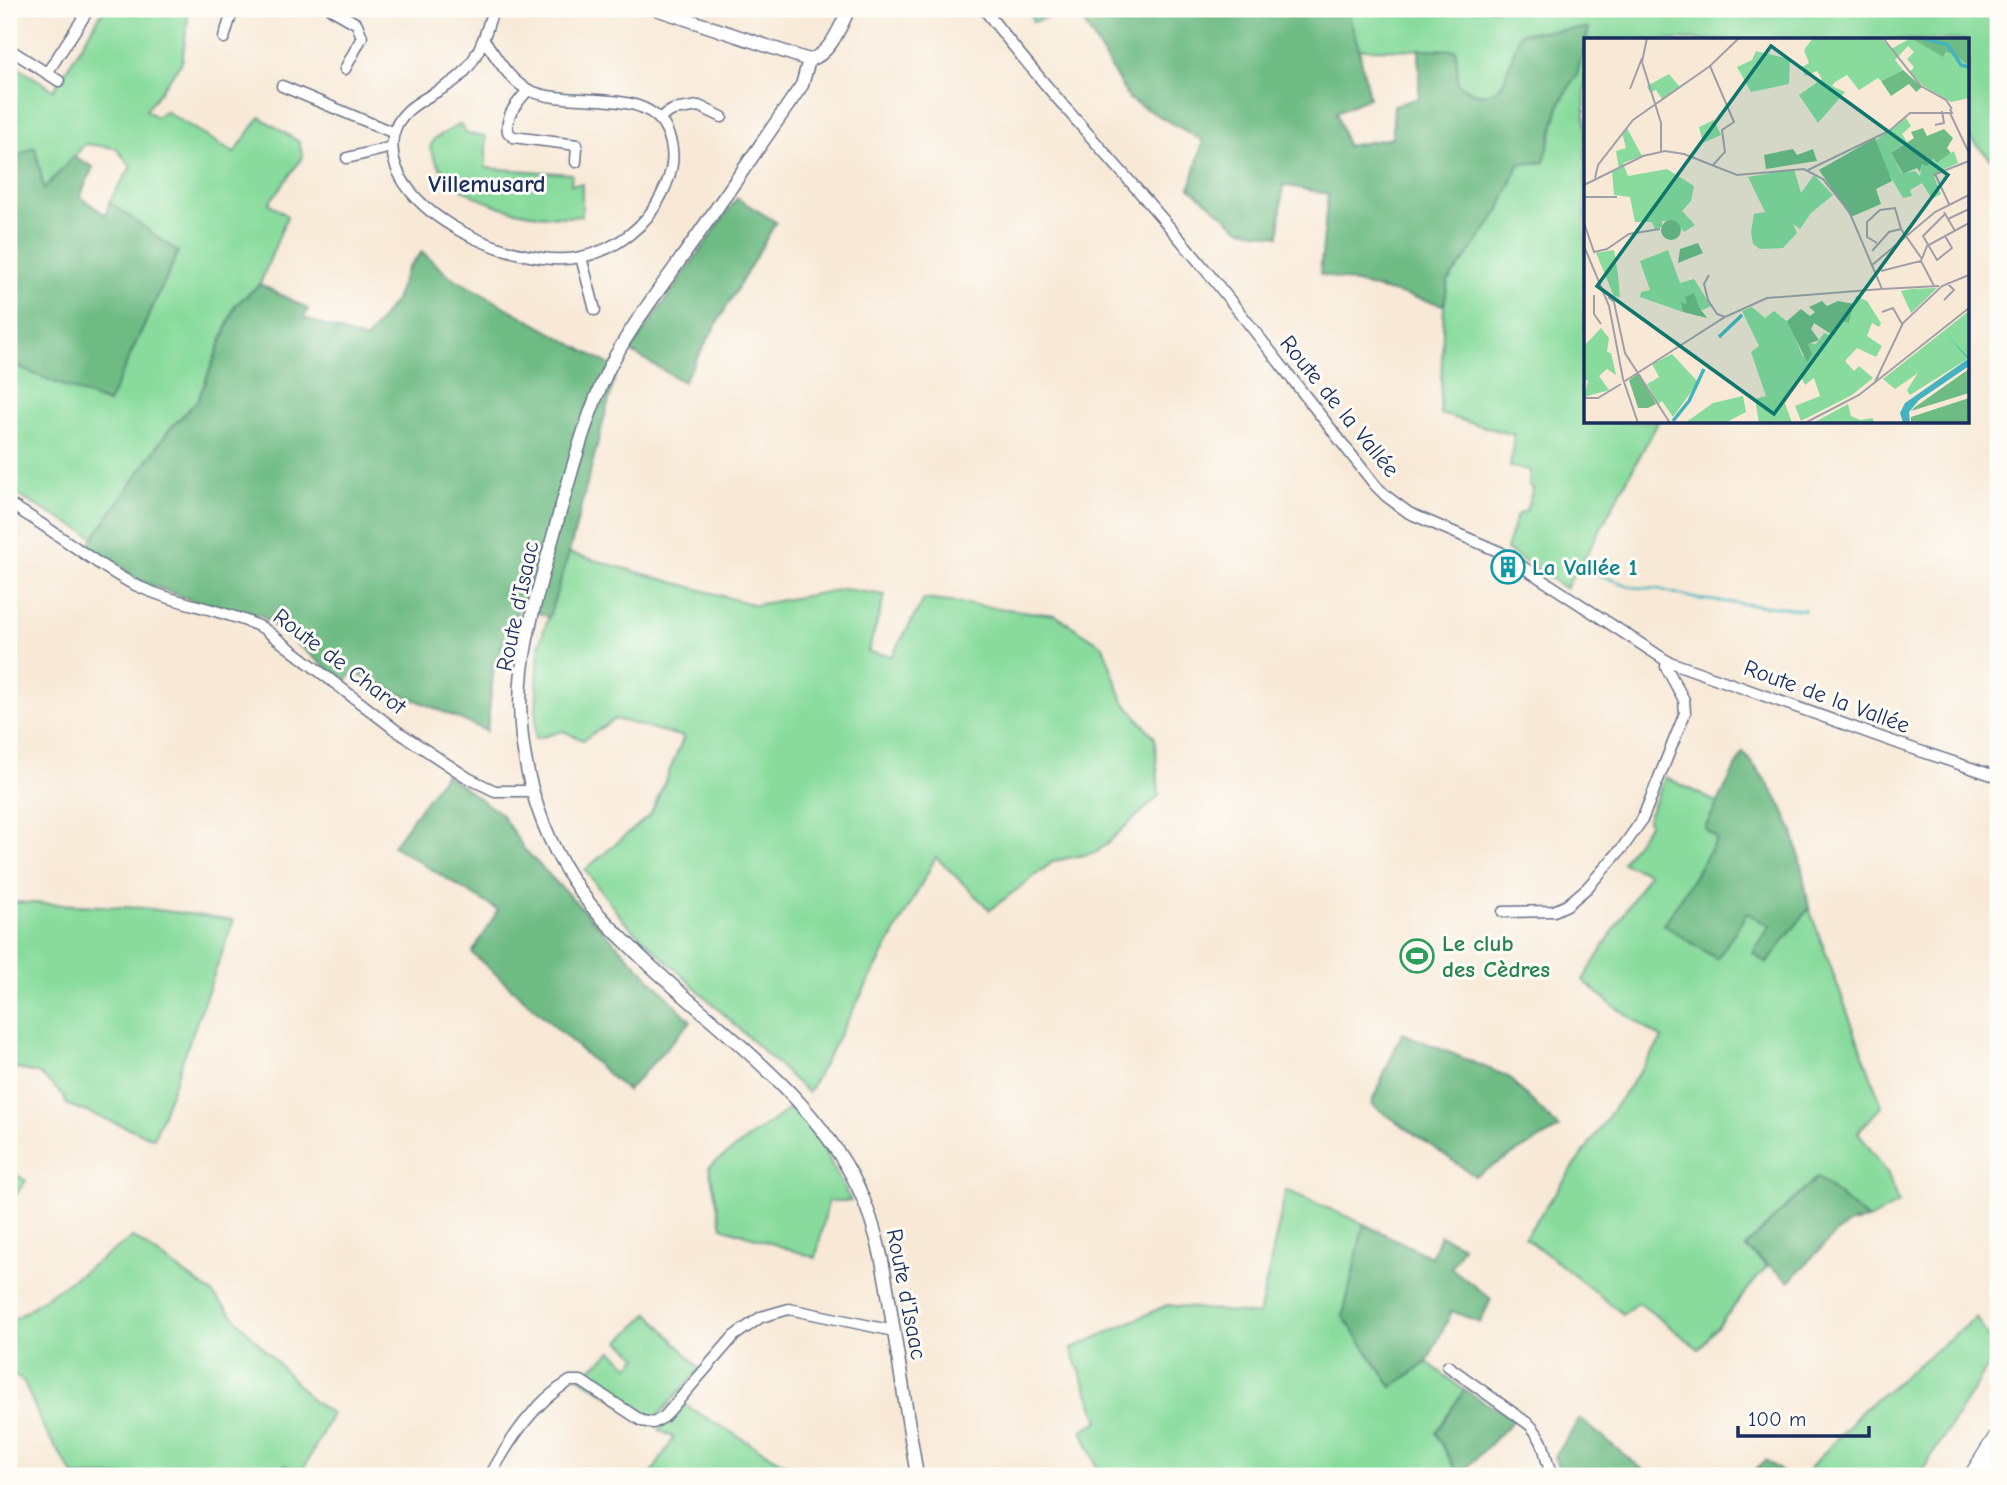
<svg xmlns="http://www.w3.org/2000/svg" width="2007" height="1485" font-family="'Comic Neue',sans-serif">
<rect width="100%" height="100%" fill="#fdfcf7"/>
<filter id="ink" filterUnits="userSpaceOnUse"><feTurbulence type="fractalNoise" baseFrequency=".0143" numOctaves="2"/><feDisplacementMap in="SourceGraphic" scale="14" xChannelSelector="R" yChannelSelector="G"/><feConvolveMatrix kernelMatrix="1 2 1 2 8 2 1 2 1" color-interpolation-filters="sRGB"/></filter>
<filter id="wash" filterUnits="userSpaceOnUse"><feTurbulence type="fractalNoise" baseFrequency=".00686" numOctaves="4" result="noise"/><feDisplacementMap in="SourceGraphic" scale="28" xChannelSelector="R" yChannelSelector="G"/><feGaussianBlur stdDeviation="1.57" result="paint"/><feColorMatrix in="noise" values="0 0 0 0 0 0 0 0 0 0 0 0 0 0 0 0 0 1.4 0 .05"/><feComposite in="paint" operator="in"/></filter>
<g filter="url(#wash)">
<rect width="100%" height="100%" fill="#f8e9d7"/>
<g fill="#88db9c" stroke="#52857d" stroke-width="2">
<polygon points="104,9 189,9 182,62 146,110 156,117 165,111 234,153 260,117 299,142 303,157 269,203 287,216 260,284 235,305 198,400 169,430 94,537 9,491 9,364 108,403 178,253 109,202 131,167 116,148 85,144 44,190 35,148 9,160 9,62 54,90"/>
<polygon points="1029,9 1069,9 1033,22"/>
<path d="M1347,9h651v156l-31,-29v-96h-381l3,-12 -68,5c-12,35 -16,82 -63,51l-2,-34 -97,-1z"/>
<polygon points="1585,43 1585,422 1658,422 1583,561 1565,588 1506,549 1517,515 1526,511 1533,488 1529,486 1530,470 1510,467 1514,435 1440,414 1444,305 1448,281 1466,258 1499,211 1519,164 1544,162 1560,103 1577,74"/>
<path d="M460,124l7,10 19,2v32l86,6 -1,10h11v32c-50,5 -134,-13 -152,-68l4,-9z"/>
<polygon points="569,553 755,605 844,589 885,595 868,652 892,656 924,599 1055,615 1103,646 1123,701 1155,738 1159,796 1097,852 1054,861 990,910 936,857 808,1093 623,920 585,870 651,814 684,737 615,719 583,740 563,731 535,739 539,646"/>
<polygon points="1665,777 1718,803 1705,828 1717,839 1664,925 1747,913 1770,926 1767,962 1809,908 1882,1106 1858,1132 1888,1174 1898,1203 1868,1220 1817,1177 1746,1248 1767,1266 1699,1349 1638,1302 1623,1314 1525,1237 1662,1039 1608,1002 1583,980 1649,873 1622,863 1650,823 1647,819"/>
<polygon points="9,902 143,908 234,920 154,1138 66,1104 64,1096 40,1074 11,1067 9,1074"/>
<polygon points="790,1108 814,1131 851,1201 828,1201 816,1258 722,1227 709,1167"/>
<polygon points="9,1170 26,1181 9,1203"/>
<polygon points="1286,1190 1364,1224 1343,1316 1392,1387 1427,1362 1464,1390 1436,1433 1459,1476 1095,1476 1096,1465 1082,1430 1099,1421 1071,1349 1167,1305 1259,1315"/>
<polygon points="133,1237 211,1292 313,1401 332,1414 302,1472 284,1465 279,1476 74,1476 45,1431 24,1382 9,1372 9,1323"/>
<polygon points="649,1313 700,1369 656,1418 646,1419 580,1378 612,1351 629,1366 638,1357 620,1341"/>
<polygon points="1976,1317 1997,1352 1919,1476 1803,1476 1863,1410"/>
<polygon points="683,1404 799,1472 795,1476 650,1476 674,1438 659,1430"/>
</g>
<g fill="#6ebb84" stroke="#447571" stroke-width="2">
<path d="M1076,9h271l12,40 10,49 -33,14 11,34 45,-8 2,-33 25,-7v-49l37,1 2,34c19,13 24,15 44,2l18,-53 69,-5 -12,46 -17,29 -16,59 -25,2 -20,47 -33,47 -18,23 -4,24 -124,-31 8,-80 -45,-9 -4,51 -39,-7 -50,-41 13,-47 -74,-42z"/>
<polygon points="35,147 44,189 73,157 93,167 80,197 106,215 109,202 178,252 108,403 9,364 9,160"/>
<polygon points="737,198 776,222 683,382 630,351"/>
<polygon points="422,252 448,275 617,369 569,553 549,617 520,606 494,666 487,731 354,673 344,682 262,616 194,601 140,581 88,546 169,430 198,400 236,305 260,284 308,309 304,318 366,340 395,300 407,269"/>
<path d="M1743,752c23,27 44,56 53,91 6,21 9,44 13,65l-42,55 -14,-10 17,-27 -23,-13 -30,46 -53,-34 53,-86 -12,-11z"/>
<polygon points="445,774 501,814 524,849 691,1021 627,1091 472,953 498,910 393,846"/>
<polygon points="1402,1033 1507,1076 1559,1128 1475,1176 1371,1104"/>
<polygon points="1817,1177 1868,1220 1851,1223 1837,1232 1789,1281 1745,1247"/>
<polygon points="1364,1224 1431,1257 1440,1235 1463,1246 1451,1268 1491,1299 1480,1323 1452,1311 1427,1362 1392,1387 1343,1316"/>
<polygon points="1464,1390 1514,1419 1459,1476 1436,1433"/>
<polygon points="1580,1419 1651,1476 1655,1476 1563,1476 1554,1457"/>
<polygon points="1766,1460 1787,1476 1750,1476"/>
</g>
<g fill="none" stroke-linecap="round" stroke-linejoin="round">
<polyline stroke="#45b3bf" stroke-width="2.5" points="1589,571 1632,587 1658,589 1697,599 1805,610"/>
</g>
</g>
<g filter="url(#ink)">
<g fill="none" stroke-linecap="round" stroke-linejoin="round">
<defs>
<g id="minor">
<polyline points="331,9 357,24 362,37 345,69"/>
<path d="M984,9c69,90 148,171 220,259 58,71 114,145 171,217l11,11 23,17 91,39 167,109 247,88 84,28"/>
<polyline points="224,38 233,9"/>
<path d="M484,40c12,16 25,41 45,50 38,19 115,-5 137,39 11,23 7,43 -4,65 -15,32 -46,56 -81,63 -61,14 -199,-44 -188,-120 6,-37 52,-42 72,-66 15,-17 22,-41 28,-62"/>
<polyline points="9,49 59,81"/>
<polyline points="47,73 89,9"/>
<polyline points="282,86 394,133"/>
<path d="M528,90c-10,12 -23,25 -20,42l5,5 64,8 -1,17"/>
<polyline points="659,118 673,110 699,106 722,117"/>
<polyline points="347,158 392,147"/>
<polyline points="581,257 595,310"/>
<path d="M9,504c42,23 79,56 122,79 42,21 90,25 132,45l134,103 71,47 27,13h38"/>
<polyline points="1503,912 1554,911 1567,905 1587,888 1623,847 1642,820 1685,713 1684,700 1666,667 1667,661"/>
<path d="M1448,1366l82,59c19,22 12,28 22,51"/>
<path d="M490,1476c19,-35 44,-74 80,-95h11l61,40 11,2 11,-6 70,-81 27,-19 28,-8 105,22"/>
</g>
<g id="tertiary">
<path d="M656,9l153,51c21,-5 31,-33 40,-51"/>
<path d="M809,60l-7,25c-41,59 -82,119 -124,178 -24,34 -51,69 -70,107 -23,48 -36,101 -51,152 -13,49 -29,98 -35,148 -9,82 16,168 67,233 15,19 33,35 50,52 76,73 172,136 219,232 21,44 28,91 35,139 8,50 16,100 24,150"/>
</g>
<g id="trunk">
<polyline points="1973,1476 1998,1437"/>
<polyline points="1991,1476 1998,1464"/>
</g>
</defs>
<use href="#minor" stroke="#687088" stroke-width="13"/>
<use href="#tertiary" stroke="#687088" stroke-width="15"/>
<use href="#trunk" stroke="#687088" stroke-width="20"/>
<use href="#minor" stroke="#fff" stroke-width="10"/>
<use href="#tertiary" stroke="#fff" stroke-width="12"/>
<use href="#trunk" stroke="#fff" stroke-width="18"/>
</g>
</g>
<defs>
<symbol id="building-ring" viewBox="-11 -11 22 22"><circle r="9.5" fill="#fdfcf7" stroke="#0f9aa8" stroke-width="1.5"/><path d="M-4-6H4V6H1V3H-1V6H-4ZM-2.5-4.3h1.7v1.8h-1.7ZM.8-4.3h1.7v1.8H.8ZM-2.5-1h1.7V.8h-1.7ZM.8-1h1.7V.8H.8Z" fill="#0f9aa8"/></symbol>
<symbol id="stadium-ring" viewBox="-11 -11 22 22"><circle r="9.5" fill="#fdfcf7" stroke="#2e9e5b" stroke-width="1.5"/><path d="M0-5a6.5 5 0 1 0 0 10a6.5 5 0 1 0 0-10ZM-3.5-1.8h7v3.6h-7Z" fill="#2e9e5b"/></symbol>
</defs>
<g fill-rule="evenodd">
<use href="#building-ring" x="1489" y="548" width="38" height="38"/>
<use href="#stadium-ring" x="1398" y="937" width="38" height="38"/>
</g>
<g text-anchor="middle" stroke-width="6" stroke-linejoin="round" paint-order="stroke">
<g font-size="23" fill="#1b2f5e" stroke="#fdfcf7">
<text transform="translate(1340 406) rotate(51)" y="8">Route de la Vallée</text>
<text transform="translate(517 606) rotate(-78)" y="8">Route d'Isaac</text>
<text transform="translate(340 661) rotate(37)" y="8">Route de Charot</text>
<text transform="translate(1827 696) rotate(20)" y="8">Route de la Vallée</text>
<text transform="translate(907 1294) rotate(79)" y="8">Route d'Isaac</text>
</g>
<g font-size="23" font-weight="bold" fill="#0d838f" stroke="#fdfcf7" text-anchor="start">
<text x="1532" y="575">La Vallée 1</text>
</g>
<g font-size="23" font-weight="bold" fill="#27864d" stroke="#fdfcf7" text-anchor="start">
<text x="1442" y="951">Le club<tspan x="1442" dy="26">des Cèdres</tspan></text>
</g>
<g font-size="24" font-weight="bold" fill="#1b2f5e" stroke="#fdfcf7">
<text x="487" y="192">Villemusard</text>
</g>
</g>
<g transform="translate(1584 38)">
<rect width="385" height="385" fill="#f8e9d7"/>
<path d="M229,0h68l10,11 20,-11 32,18 3,-4 8,3 15,11v32l-18,4 -29,-17 -12,-13 4,-5 -7,-8 7,-7 -6,-6 -13,14 8,10 -22,11 -3,-3 -19,12 -12,-15 -12,7 -3,4 13,6 -27,31 -19,-28 23,-16 -5,-8 -12,5 -3,-9 7,-4 -5,-13zM172,13l34,8 -1,25 -38,8 -14,-25 15,-7zM85,36l11,13 -18,12 -6,-9 -6,3 -3,-7zM322,80l5,8 -9,8 5,8 -16,11 11,21 13,-3 5,5 2,-12 11,-6 4,5 17,-12 4,12 -25,11 8,20 -9,5 -10,-16 -12,7 2,6 -9,2 -20,-34 -7,-24zM130,82l7,15 -18,8 -4,-16zM43,90l15,28 -19,7 5,13 39,-7 27,17 -3,15 -9,10 13,14 -11,7 -9,-11h-13v6l-7,2 -3,-7h-17l-5,-25 -16,-2 -2,-23 7,-3 -3,-18 10,-3 -4,-15zM210,131l7,24 13,-18 19,20 -22,18 -11,16 -7,-5 4,9 -14,15 -23,1 -7,-5 -2,-12 3,-18 11,-2 -17,-35zM30,212l4,25 2,22 -6,-1 -18,-43zM84,212l12,33 14,-4 17,27 -8,4 -23,-7 3,9 -43,-15 1,-5 9,-2 -10,-29zM353,250l-26,25 -10,-22 10,-2zM272,258l11,5 14,22 -2,4 -7,-4 -5,13 15,10 -6,11 -19,-9 -12,13 9,10 5,-5 14,12 -21,17 -51,26 -6,-15 25,-10 -6,-18 -9,7 -4,-8 -16,26 7,20h-33l-4,-24 11,-3 -15,-44 8,-6 -17,-35 10,-4 13,11 9,-7 15,12 14,34 6,-14 7,1 8,-11 10,3 8,-14 7,1zM385,273v47l-59,37 -3,-5 11,-17 -23,16 -12,-10zM17,290l8,10 -2,14 4,1 5,22 -9,-6 -8,7 10,14 -25,7 4,-16 -4,-3v-32zM88,316l26,28 -25,35 -11,-16 -4,3 -11,-20 12,-7 -7,-13zM159,358l3,16 -21,11h-40l28,-20zM264,366l3,12 9,4 13,-2 1,5h-61z" fill="#88db9c"/>
<path d="M327,0h58v28l-15,-11 -8,-3 -3,5zM319,32l19,17 -6,5 -7,-8 -18,12 -10,-15zM339,90l4,8 17,-7 9,9 -6,10 4,5 -14,10 -4,-5 -6,8 -5,-2 -2,8 -3,-4 -14,6 -12,-21 23,-15 -3,-6zM291,100l17,43 -16,8 5,15 -30,13 -32,-47zM209,111l4,6 16,-6 4,12 -51,8 -2,-14zM77 192a10 10 0 1 1 20 0a10 10 0 1 1-20 0ZM114,205l5,10 -25,10 2,-14zM110,255l5,14 8,11 -24,-6 -3,-10 7,2 -2,-7zM238,263l5,5 11,-5 16,3 -5,19 -7,-1 -8,14 -20,-13 -3,6 8,11 -11,4 4,10 -5,8 -20,-41 14,-12 9,7 5,-4 -6,-5zM385,331v24l-58,18 4,-4zM55,335l17,31 -8,4h-10l-9,-28zM385,360l-2,25h-56v-6z" fill="#6ebb84"/>
<path d="M364,298l21,22v8l-50,34 -10,12 1,11h-7l-3,-10 5,-10 63,-44z" fill="#45b3bf"/>
<path fill="none" stroke="#45b3bf" stroke-width="3.5" d="M337,0l27,7 13,20 8,2M135,299l23,-22M89,383l16,-20 15,-32"/>
<path fill="none" stroke="#a09fa7" stroke-width="2" d="M63,0l-5,24 19,61v29M299,0l38,48 25,14 6,9M126,28l24,56 -12,8 3,22 -13,14M46,51l12,-31M366,75l19,40M351,87l9,-2 -2,-12M224,132l81,-39 21,-18h42l-2,-4M351,136l14,30M349,137l36,-14M11,140l3,-13 35,-45 77,-54 29,-28M0,147l59,-29 22,-5 19,3 53,21 67,-6 19,10 26,32 33,78 57,-3M0,159h33M360,174l11,19M364,181l21,-10M0,185l10,29 13,-3 22,-15 31,-5M361,198l7,12 -15,12 -14,-24 22,-22M293,205l-10,-6v-15l13,-12 15,-2 6,21 21,30M0,208l25,60 14,73 15,44M288,213l17,-19 12,-3M337,223l13,25M287,228l64,-54 34,-17M297,233l40,-10 6,-15 42,-23M125,237l-5,9 4,16 9,14 8,3M10,257v19l7,10M24,259l6,5 11,51 45,70M360,262l10,-10 -7,-7M298,274l11,-4 9,16M41,343l100,-64 42,-19 115,-9M291,344l28,-59 39,-37 27,-11M0,360h14l23,-14M221,385l54,-28 110,-87"/>
<path fill="#0f766e" fill-opacity="0.15" stroke="#0f766e" stroke-width="3.5" d="M187,8l177,129 -174,239 -177,-128z"/>
<rect width="385" height="385" fill="none" stroke="#1b2f5e" stroke-width="3.5"/>
</g>
<rect width="2007" height="1485" fill="none" stroke="#fdfcf7" stroke-width="35"/>
<path d="M1738 1426v10h131v-10" fill="none" stroke="#1b2f5e" stroke-width="3.5"/>
<text x="1748" y="1426" font-size="21" fill="#1b2f5e" stroke="#fdfcf7" stroke-width="5" paint-order="stroke">100 m</text>
</svg>
